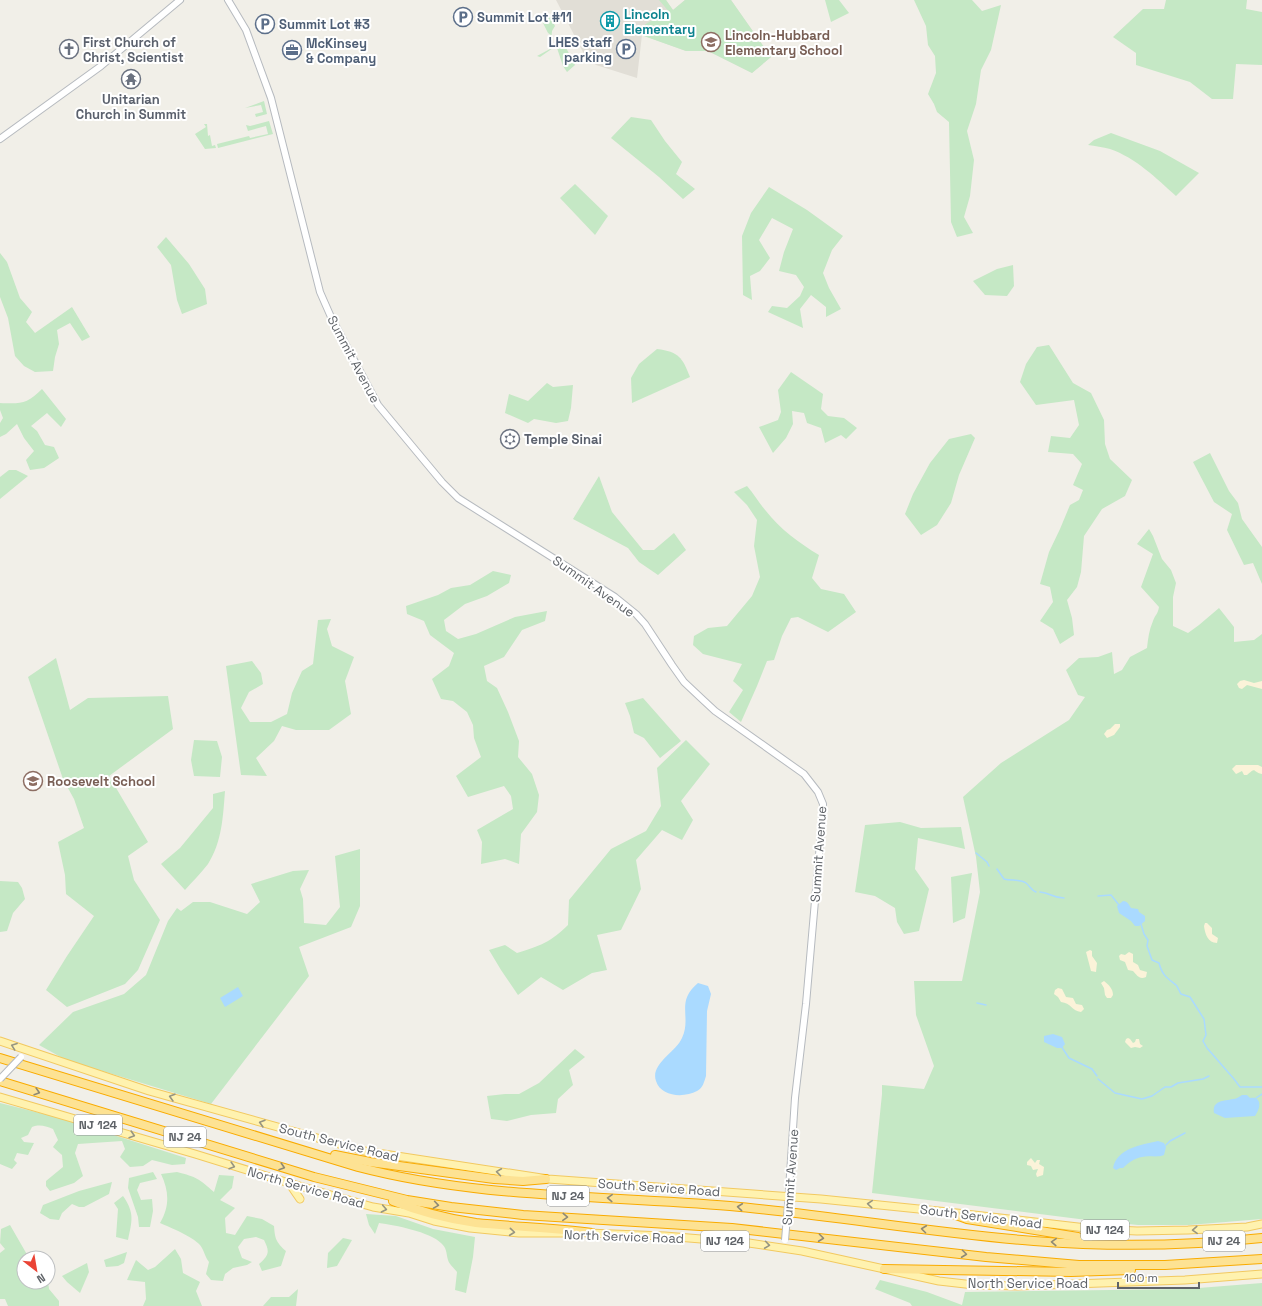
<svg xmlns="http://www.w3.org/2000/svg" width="1262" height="1306" font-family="'Space Grotesk',sans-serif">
<rect width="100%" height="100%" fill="#f1efe8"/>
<polygon fill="#e1ded6" points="556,0 666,0 673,10 685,0 731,0 771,57 752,73 708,51 686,51 642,35 637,78 596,65 585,56"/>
<g fill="#c5e8c5">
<path d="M659,0h7l7,10 12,-10h46l40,57 -19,16 -44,-22h-22l-45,-16 -1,-5c6,-9 20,-13 30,-17z"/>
<polygon points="825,0 839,0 849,13 831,22"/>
<polygon points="914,0 972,0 982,11 1001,5 991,50 981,70 976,104 967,131 974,160 970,196 964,217 973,233 957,237 951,222 949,122 937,112 934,104 928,94 936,73 935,56 928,45 926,26"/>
<polygon points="1166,0 1247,0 1246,9 1262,12 1262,65 1236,64 1233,99 1212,99 1190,82 1136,65 1136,53 1113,37 1143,9 1164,9"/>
<polygon points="550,16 555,26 552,31 551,41 551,35 548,33 542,21"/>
<polygon points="563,42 575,65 567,72 563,66 557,48 553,48 540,57 537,56"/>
<polygon points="264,101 267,114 256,117 255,114 263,112 261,105 245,108"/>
<polygon points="631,117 651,120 665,141 682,162 676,174 695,189 683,199 659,177 611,138"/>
<polygon points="269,121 273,134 218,148 217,144 249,136 250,138 268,134 266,126 248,131 246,125 250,126"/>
<polygon points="204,124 207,124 208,136 210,135 212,146 215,145 216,148 205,149 195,134 206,127"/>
<path d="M1111,133l49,18 39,22 -23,23c-20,-18 -40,-38 -66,-47 -7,-2 -15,-3 -22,-4l6,-5z"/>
<polygon points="575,184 608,216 595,235 560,198"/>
<polygon points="769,187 807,210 843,236 832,250 823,273 829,288 841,309 826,317 826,307 811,295 800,309 803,328 768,312 772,306 787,308 800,296 804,287 796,275 779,271 784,252 793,229 772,218 759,240 770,258 760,271 750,276 752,300 743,295 742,236 751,213"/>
<polygon points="166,237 189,264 205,289 207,304 182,314 177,300 171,265 157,247"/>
<polygon points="0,253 7,262 20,298 32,312 26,322 35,333 72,307 90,337 82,341 70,323 57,330 59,344 55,357 53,371 35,372 24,366 15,356 8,318 0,297"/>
<polygon points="1013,265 1014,286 1007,296 985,295 973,281 997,269"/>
<polygon points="1049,345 1073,383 1091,393 1104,420 1105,444 1110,459 1132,480 1125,496 1102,509 1084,536 1081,572 1077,587 1067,600 1072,618 1074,635 1060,644 1053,629 1040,621 1053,602 1050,587 1040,584 1049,552 1060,529 1070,505 1079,500 1083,490 1073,485 1082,464 1073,454 1048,452 1051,436 1070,438 1079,425 1074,400 1036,405 1020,382 1026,364 1037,347"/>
<path d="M657,349c22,3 25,8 33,28l-58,26 -1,-25 8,-14z"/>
<polygon points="791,372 823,394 821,409 828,416 844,418 857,428 846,439 841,435 825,443 821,428 807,423 804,413 792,411 793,424 786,438 773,453 759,427 778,420 781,412 778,390"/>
<polygon points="547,383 553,387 573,385 571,408 568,421 556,423 534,419 528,423 505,413 509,394 528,401"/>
<path d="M42,389l24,30 -5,8 -14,-14 -16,13 6,5 8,14 9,2 5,11 -15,10 -14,2 -4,-10 8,-9 -10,-13 -7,-14 -11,10 -6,3v-14l3,-5 -3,-8v-7c21,1 27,1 42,-14z"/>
<polygon points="971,434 975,438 959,475 951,503 937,525 921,535 905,514 913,494 930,463 949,439"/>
<polygon points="1210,453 1229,491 1238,503 1242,519 1262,547 1262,584 1253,563 1244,565 1227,530 1232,514 1214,502 1193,462"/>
<polygon points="9,470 16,470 28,476 0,499 0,477"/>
<polygon points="599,476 612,512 643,550 654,550 674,533 686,550 658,575 639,562 628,548 573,519"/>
<path d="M747,486c7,8 12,17 19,25 14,18 33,32 53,44l-7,23 9,11 23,5 12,18 -28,20 -30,-15 -7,1 -9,18 -8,24 -7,1 -10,25 -16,36 -12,-10 14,-22 -10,-9 9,-17 -39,-10 -10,-9 1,-9 14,-8 19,-2 25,-30 8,-19 -6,-31 3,-26 -10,-15 -13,-13z"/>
<path d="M1149,529l4,7 9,23 9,11 5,13 -3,14v29l15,7 11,-8 20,-17 15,19v15l20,-2 8,-6v585l-73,6h-51l-59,-6 -207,-26 10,-99v-9l42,4 10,-23 -18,-51 -2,-34h48l18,-89 -4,-35 -13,-60 38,-34 68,-43 16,-23 -7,-2 -12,-25 13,-12 19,-1 14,-5 2,22 8,-4 8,-13 17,-9c1,-9 2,-18 6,-27 2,-6 5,-7 6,-14l-18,-20 12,-33 -16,-10z"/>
<polygon points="493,571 511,575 509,583 487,596 465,604 444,620 446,631 458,639 476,634 515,617 547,611 545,621 522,630 504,657 484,666 487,681 497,688 508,712 519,741 518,757 532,774 539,795 537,812 521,834 519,864 505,859 481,864 482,842 477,830 513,809 511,796 504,786 468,797 456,776 481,757 474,738 473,725 467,712 453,701 441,699 432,679 449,666 454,653 430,635 424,621 407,614 406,606 438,595 451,588 470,585"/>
<polygon points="331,619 327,629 332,646 354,657 345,681 351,714 329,730 296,730 282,726 274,741 256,758 267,776 241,775 226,666 252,661 261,673 263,684 249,692 241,708 250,722 271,722 287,714 292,693 302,671 313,664 318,620"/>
<polygon points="56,658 70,710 88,698 168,696 173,729 109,776 148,842 128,856 134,880 160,920 138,970 125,984 67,1007 46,990 67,956 94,916 66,894 65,875 58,842 84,828 74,799 63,779 28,677"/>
<polygon points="643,698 681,741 660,758 644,738 634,733 630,716 625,703"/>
<polygon points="194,740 217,741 222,757 220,777 194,776 191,760"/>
<path d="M686,740l24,24 -29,37 12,19 -11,20 -20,-10 -26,30 5,29 -20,41 -24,5 10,35 -15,3 -29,17 -22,-13 -23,18 -17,-25 -12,-20 16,-5 12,8c23,-7 34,-11 51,-28l1,-25 42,-51 35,-18 15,-25 -4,-38z"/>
<path d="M225,791c-2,26 -3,51 -17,73 -7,9 -16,18 -23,26l-24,-26 19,-16 33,-40v-14z"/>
<polygon points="900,822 921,828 961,827 965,849 918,838 915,869 929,889 919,931 904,934 897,922 895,908 875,896 855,892 865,825"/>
<polygon points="360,849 360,906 351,927 299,947 309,976 211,1104 66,1060 39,1045 73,1012 124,994 146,975 168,921 177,908 181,911 193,902 210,902 247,914 260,902 251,884 293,871 309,870 300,889 303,899 304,923 326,925 340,907 335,856"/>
<polygon points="972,873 965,918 953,923 951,877"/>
<polygon points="0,881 18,882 22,888 25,899 13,913 7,931 0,932"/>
<polygon points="575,1049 585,1057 569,1070 573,1085 558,1099 556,1113 531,1115 507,1121 491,1119 487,1096 505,1094 519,1094 539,1083"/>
<path d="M0,1103l60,15 126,40 -1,6 -13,1 -20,-5 -9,6 -13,1 -10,-10 5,-8 -3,-8 -44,3 -3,9 8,23 -9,7 -24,8 -4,-5v-5l17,-14 -1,-12 -9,-8 5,-7 -5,-11c-8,-3 -13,-5 -21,-2l-4,8 -7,3 3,4 10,1 -6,12 -11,-2 -3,7 3,3 -5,6 -12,-5z"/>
<polygon points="153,1172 157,1179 140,1183 137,1190 141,1200 152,1199 153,1211 150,1227 139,1227 138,1217 128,1188 129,1178"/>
<path d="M177,1172c20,5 22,7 37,20l5,-17 15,1 -2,12 -12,12 15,8 -10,10 1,15 9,2 12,-19 15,3 12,7c1,13 2,16 12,25l-5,15 -19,5 -3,-7c10,-9 11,-12 5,-24l-8,-3 -12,2 -6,8 4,11 10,4 -5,3 -14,3 -8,6 -2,7 -12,-1 -5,-6 3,-12c-4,-5 -5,-12 -9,-17 -8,-9 -29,-17 -40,-22 10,-17 9,-32 1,-49z"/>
<polygon points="112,1182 109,1194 84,1207 79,1207 72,1204 62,1213 59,1220 50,1219 40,1213 43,1205 79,1191"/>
<path d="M123,1196c12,17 9,25 5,44l-12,-3 2,-28 -4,-6z"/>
<path d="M366,1214l30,2 37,13 42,8 -2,20 -7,36 -11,-3 2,-18c-3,-4 -8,-8 -9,-12 -2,-7 -1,-12 -7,-17 -11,-11 -46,-18 -62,-20l-4,11 -6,-9z"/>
<polygon points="10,1225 29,1258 24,1258 24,1282 48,1281 49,1289 59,1301 59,1306 8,1306 5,1299 0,1299 0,1253 5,1249 0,1243 1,1229"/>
<polygon points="343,1238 352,1240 337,1266 327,1268 328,1253"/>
<polygon points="175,1249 181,1259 183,1273 200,1282 196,1291 202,1306 143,1306 146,1299 145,1282 127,1280 136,1260 148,1270 155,1267"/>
<polygon points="127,1252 124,1263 118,1266 106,1267 104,1260"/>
<polygon points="87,1263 89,1272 80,1293 67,1282 62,1276"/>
<polygon points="880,1280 927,1292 962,1305 965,1292 1186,1289 1262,1283 1262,1306 912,1306 910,1303 875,1289"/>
<polygon points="298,1289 296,1306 263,1306 271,1297 289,1297"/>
</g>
<g fill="#fbf3d9">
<polygon points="1244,680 1254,683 1262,681 1262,689 1247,685 1242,689 1239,688 1237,684 1240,681"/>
<polygon points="1115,724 1120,724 1120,727 1114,735 1107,738 1104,734 1107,730 1110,729"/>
<path d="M1236,765h22l4,2v7c-10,-2 -5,-8 -15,1h-3l-2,-4 -6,3 -4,-5z"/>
<path d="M1205,923h2l5,5v6l6,4 -1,5c-9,0 -12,-9 -13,-17z"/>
<polygon points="1090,950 1092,951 1092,956 1097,963 1096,972 1091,971 1086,952"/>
<path d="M1129,952l4,2v8l5,3 2,5 7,2 -1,5c-7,3 -9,-2 -13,-6l-5,-1 -3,-8 -5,-2 -1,-4 2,-2 4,1z"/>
<path d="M1104,981c5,4 9,8 9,14l-2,3h-4l-2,-3 -1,-7 -3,-5z"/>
<path d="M1058,988l4,1 4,8 7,1 3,6 6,1 2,4 -3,3c-9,-1 -10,-9 -20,-10l-3,-5 -4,-3 1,-4z"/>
<polygon points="1128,1038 1130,1039 1133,1043 1135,1042 1136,1039 1139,1039 1140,1044 1143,1046 1140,1048 1135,1047 1131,1048 1125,1042 1126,1039"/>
<polygon points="1031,1158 1035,1163 1037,1160 1040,1160 1039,1164 1044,1167 1043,1175 1037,1177 1036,1174 1038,1169 1033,1170 1031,1166 1027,1165 1027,1162"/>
</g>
<g fill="#aadaff">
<path d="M1123,901c5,0 6,4 8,7l7,1 1,3 6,4v5l-6,5h-4l-4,-5 -12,-8 -2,-7z"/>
<path d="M698,983l10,3 3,8 -4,17 -1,65c-2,6 -3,12 -9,15 -13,7 -36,6 -41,-10 -6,-17 20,-29 26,-43 10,-21 -7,-36 16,-55z"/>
<polygon points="238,987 243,996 225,1007 220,998"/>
<polygon points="1053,1034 1062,1037 1065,1044 1062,1048 1057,1048 1044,1042 1044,1036"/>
<path d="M1242,1095h5l3,3c12,-2 11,10 5,18l-30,2 -11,-5c-2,-13 10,-12 19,-14 3,0 6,-2 9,-4z"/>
<path d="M1158,1141l6,2 2,4 -2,8c-7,3 -15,0 -22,2 -7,1 -14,6 -19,11h-3l-4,2 -3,-2c4,-20 28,-23 45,-27z"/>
</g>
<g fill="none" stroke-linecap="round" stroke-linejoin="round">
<g stroke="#aadaff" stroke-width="1.5">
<polyline points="976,853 987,862 989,866"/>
<path d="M997,869l7,10c7,2 16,0 22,4 4,3 5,7 10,9"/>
<path d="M1040,892c11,1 12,6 24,6"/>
<polyline points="1098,896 1111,895 1119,905"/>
<path d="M1141,924l3,10 4,6 -1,6 5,14 7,3c3,12 8,15 17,22 2,2 3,6 5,9l9,3 14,22 2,16 -3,6 4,7 27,31 6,8h22"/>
<polyline points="977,1003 986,1005"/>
<polyline points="1061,1046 1069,1058 1092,1069 1097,1076"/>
<polyline points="1098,1079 1115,1093 1142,1099 1152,1096 1165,1087 1171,1087 1178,1083 1203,1079 1209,1076"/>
<polyline points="1256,1098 1262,1094"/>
<polyline points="1166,1145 1170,1141 1185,1133"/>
</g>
<defs>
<g id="secondary">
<polyline points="228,0 246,30 271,98 320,292 331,317 378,405 442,482 458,498 615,597 636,614 645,624 672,665 684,682 701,698 715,711 804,774 818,792 823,804 823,809 806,1004 795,1098 788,1205"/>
<polyline points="0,139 101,66 180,0"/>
</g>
<g id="primary">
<polyline points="0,1041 149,1091 364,1151 548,1179 821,1199 948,1212 1095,1229 1137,1231 1188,1230 1247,1227 1262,1224"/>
<polyline points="0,1097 195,1154 289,1183 373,1207 409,1213 434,1221 470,1228 519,1233 565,1233"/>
<polyline points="289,1183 300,1199"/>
<polyline points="587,1233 665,1236 749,1243 802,1251 939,1281 974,1285 1017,1286 1185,1280 1262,1274"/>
</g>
<g id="highway">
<path d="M0,1058l358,109c122,32 247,28 372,39 101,9 202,27 304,35 76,6 152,5 228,-3"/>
<polyline points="0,1081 314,1177 407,1200 451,1207 523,1215 732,1228 986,1257 1079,1265 1165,1265 1262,1259"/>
<polyline points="335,1155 370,1162 494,1179 523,1181 546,1179"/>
<path d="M393,1201c27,11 55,18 83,22 39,4 78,5 116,10"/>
<polyline points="948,1212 967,1219 1078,1237 1088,1242"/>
<polyline points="884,1269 1071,1272 1131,1270"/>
</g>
</defs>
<use href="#secondary" stroke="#b6babf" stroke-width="8"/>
<use href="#primary" stroke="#f2c960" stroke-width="9"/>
<use href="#highway" stroke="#f9ab00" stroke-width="10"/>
<use href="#secondary" stroke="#fff" stroke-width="6"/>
<use href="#primary" stroke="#fff2af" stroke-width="7"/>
<use href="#highway" stroke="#fde293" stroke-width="8"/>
<defs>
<g id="secondary-bridge">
<polyline points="0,1079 21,1057"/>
<polyline points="785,1240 788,1205"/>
</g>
</defs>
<use href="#secondary-bridge" stroke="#b6babf" stroke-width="8" stroke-linecap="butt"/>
<use href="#secondary-bridge" stroke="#fff" stroke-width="6"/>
</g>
<defs><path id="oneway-chevron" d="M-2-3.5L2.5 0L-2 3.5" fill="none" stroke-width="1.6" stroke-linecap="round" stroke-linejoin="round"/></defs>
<g stroke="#979581">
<use href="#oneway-chevron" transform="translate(14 1046) rotate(-160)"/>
<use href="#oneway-chevron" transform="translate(172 1097) rotate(-164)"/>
<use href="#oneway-chevron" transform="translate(262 1123) rotate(-164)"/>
<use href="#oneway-chevron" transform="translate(132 1135) rotate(17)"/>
<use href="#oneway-chevron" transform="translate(232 1166) rotate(17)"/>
<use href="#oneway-chevron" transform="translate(499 1172) rotate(-172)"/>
<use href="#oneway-chevron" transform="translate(870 1204) rotate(-175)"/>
<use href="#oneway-chevron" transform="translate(384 1209) rotate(11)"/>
<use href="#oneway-chevron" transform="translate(1195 1230) rotate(177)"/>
<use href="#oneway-chevron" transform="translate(512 1232) rotate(6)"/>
<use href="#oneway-chevron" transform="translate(767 1245) rotate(8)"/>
</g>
<g stroke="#8e8975">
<use href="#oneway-chevron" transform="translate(37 1092) rotate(17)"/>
<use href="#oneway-chevron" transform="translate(282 1167) rotate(18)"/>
<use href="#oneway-chevron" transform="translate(610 1198) rotate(-177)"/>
<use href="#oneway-chevron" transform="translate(436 1205) rotate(9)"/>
<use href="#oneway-chevron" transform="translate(740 1207) rotate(-174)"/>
<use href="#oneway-chevron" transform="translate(565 1217) rotate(3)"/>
<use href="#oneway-chevron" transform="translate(924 1229) rotate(-173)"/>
<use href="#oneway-chevron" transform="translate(821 1238) rotate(7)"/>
<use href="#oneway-chevron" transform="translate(1054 1242) rotate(-177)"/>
<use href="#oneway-chevron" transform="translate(964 1254) rotate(7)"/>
</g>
<defs>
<symbol id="parking-ring" viewBox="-11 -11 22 22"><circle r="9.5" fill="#fff" stroke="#5c6f8a" stroke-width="1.5"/><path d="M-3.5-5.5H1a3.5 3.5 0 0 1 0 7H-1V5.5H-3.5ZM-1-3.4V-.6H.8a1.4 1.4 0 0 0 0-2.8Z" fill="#5c6f8a"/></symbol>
<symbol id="building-ring" viewBox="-11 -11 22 22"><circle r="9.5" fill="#fff" stroke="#0f9aa8" stroke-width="1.5"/><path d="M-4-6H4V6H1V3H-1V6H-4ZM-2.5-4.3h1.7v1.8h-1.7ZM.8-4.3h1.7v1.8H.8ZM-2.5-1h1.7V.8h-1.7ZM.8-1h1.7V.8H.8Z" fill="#0f9aa8"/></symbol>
<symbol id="school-ring" viewBox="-11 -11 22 22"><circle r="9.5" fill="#fff" stroke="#8d6e63" stroke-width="1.5"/><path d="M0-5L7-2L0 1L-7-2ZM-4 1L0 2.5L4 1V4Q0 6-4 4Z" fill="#8d6e63"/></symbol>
<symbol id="church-ring" viewBox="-11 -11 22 22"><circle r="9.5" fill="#fff" stroke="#6b7280" stroke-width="1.5"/><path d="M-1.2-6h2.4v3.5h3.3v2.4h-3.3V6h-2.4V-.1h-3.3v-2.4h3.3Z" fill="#6b7280"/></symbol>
<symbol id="office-ring" viewBox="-11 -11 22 22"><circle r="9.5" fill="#fff" stroke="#5c6f8a" stroke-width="1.5"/><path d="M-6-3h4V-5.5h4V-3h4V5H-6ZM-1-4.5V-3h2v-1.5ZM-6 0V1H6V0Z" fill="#5c6f8a"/></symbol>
<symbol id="temple-ring" viewBox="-11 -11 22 22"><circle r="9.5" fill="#fff" stroke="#6b7280" stroke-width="1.5"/><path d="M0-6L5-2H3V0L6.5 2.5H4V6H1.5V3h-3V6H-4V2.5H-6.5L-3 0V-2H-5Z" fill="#6b7280"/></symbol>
<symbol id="synagogue-ring" viewBox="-11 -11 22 22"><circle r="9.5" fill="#fff" stroke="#6b7280" stroke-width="1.5"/><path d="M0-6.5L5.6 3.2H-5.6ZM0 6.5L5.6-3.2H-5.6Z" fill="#6b7280"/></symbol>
</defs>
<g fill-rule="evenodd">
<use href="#parking-ring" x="452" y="6" width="22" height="22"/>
<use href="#building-ring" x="599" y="10" width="22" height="22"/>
<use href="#parking-ring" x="254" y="13" width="22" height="22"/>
<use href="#school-ring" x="700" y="31" width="22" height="22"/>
<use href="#church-ring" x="58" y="38" width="22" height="22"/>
<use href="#parking-ring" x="615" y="38" width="22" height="22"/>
<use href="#office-ring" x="281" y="39" width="22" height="22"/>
<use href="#temple-ring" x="120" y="68" width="22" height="22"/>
<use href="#synagogue-ring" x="499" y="428" width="22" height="22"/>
<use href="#school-ring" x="22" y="770" width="22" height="22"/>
</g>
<g text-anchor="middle" stroke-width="4" stroke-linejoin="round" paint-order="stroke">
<g fill="#fff" stroke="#8f9295" stroke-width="1">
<rect x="74" y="1115" width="48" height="20" rx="3"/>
<rect x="164" y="1127" width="42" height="20" rx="3"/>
<rect x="547" y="1186" width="42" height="20" rx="3"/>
<rect x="1081" y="1220" width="48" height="20" rx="3"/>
<rect x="701" y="1231" width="48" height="20" rx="3"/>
<rect x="1203" y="1231" width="42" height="20" rx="3"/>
</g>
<g font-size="12" font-weight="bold" fill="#5f6368">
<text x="98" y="1129">NJ 124</text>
<text x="185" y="1141">NJ 24</text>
<text x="568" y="1200">NJ 24</text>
<text x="1105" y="1234">NJ 124</text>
<text x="725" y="1245">NJ 124</text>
<text x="1224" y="1245">NJ 24</text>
</g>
<g font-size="13" font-weight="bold" fill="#0d838f" stroke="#fff" text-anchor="start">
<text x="624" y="19">Lincoln<tspan x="624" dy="15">Elementary</tspan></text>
</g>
<g font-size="13" font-weight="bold" fill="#4e5e75" stroke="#fff" text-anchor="start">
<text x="477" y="22">Summit Lot #11</text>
<text x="279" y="29">Summit Lot #3</text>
<text x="612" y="47" text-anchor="end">LHES staff<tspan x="612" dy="15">parking</tspan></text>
<text x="306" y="48">McKinsey<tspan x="306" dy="15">&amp; Company</tspan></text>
</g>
<g font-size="13" font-weight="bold" fill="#785e54" stroke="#fff" text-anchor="start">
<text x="725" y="40">Lincoln-Hubbard<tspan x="725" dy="15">Elementary School</tspan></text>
<text x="47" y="786">Roosevelt School</text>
</g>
<g font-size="13" font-weight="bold" fill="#5b616d" stroke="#fff" text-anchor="start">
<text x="83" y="47">First Church of<tspan x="83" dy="15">Christ, Scientist</tspan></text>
<text x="131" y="104" text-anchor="middle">Unitarian<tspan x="131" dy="15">Church in Summit</tspan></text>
<text x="524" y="444">Temple Sinai</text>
</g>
<g font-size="13" fill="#5f6368" stroke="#fff">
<text transform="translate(354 359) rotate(62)" y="5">Summit Avenue</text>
<text transform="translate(594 586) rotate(35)" y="5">Summit Avenue</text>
<text transform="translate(818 854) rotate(-86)" y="5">Summit Avenue</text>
<text transform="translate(339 1142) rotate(14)" y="5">South Service Road</text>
<text transform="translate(790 1177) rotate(-86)" y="5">Summit Avenue</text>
<text transform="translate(306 1187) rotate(16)" y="5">North Service Road</text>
<text transform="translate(659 1187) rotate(4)" y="5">South Service Road</text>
<text transform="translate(981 1216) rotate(7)" y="5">South Service Road</text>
<text transform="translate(624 1236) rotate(2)" y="5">North Service Road</text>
<text x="1028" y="1288">North Service Road</text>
</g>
</g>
<g transform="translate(36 1270) rotate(149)"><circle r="19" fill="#ffffff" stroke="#bfc1c3"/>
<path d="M0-3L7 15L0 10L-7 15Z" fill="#ea4335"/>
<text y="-6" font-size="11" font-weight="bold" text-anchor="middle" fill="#5f6368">N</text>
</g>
<path d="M1118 1282v6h81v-6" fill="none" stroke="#5f6368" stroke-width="2"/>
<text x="1124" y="1282" font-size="12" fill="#5f6368" stroke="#ffffff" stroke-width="3" paint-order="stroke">100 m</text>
</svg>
